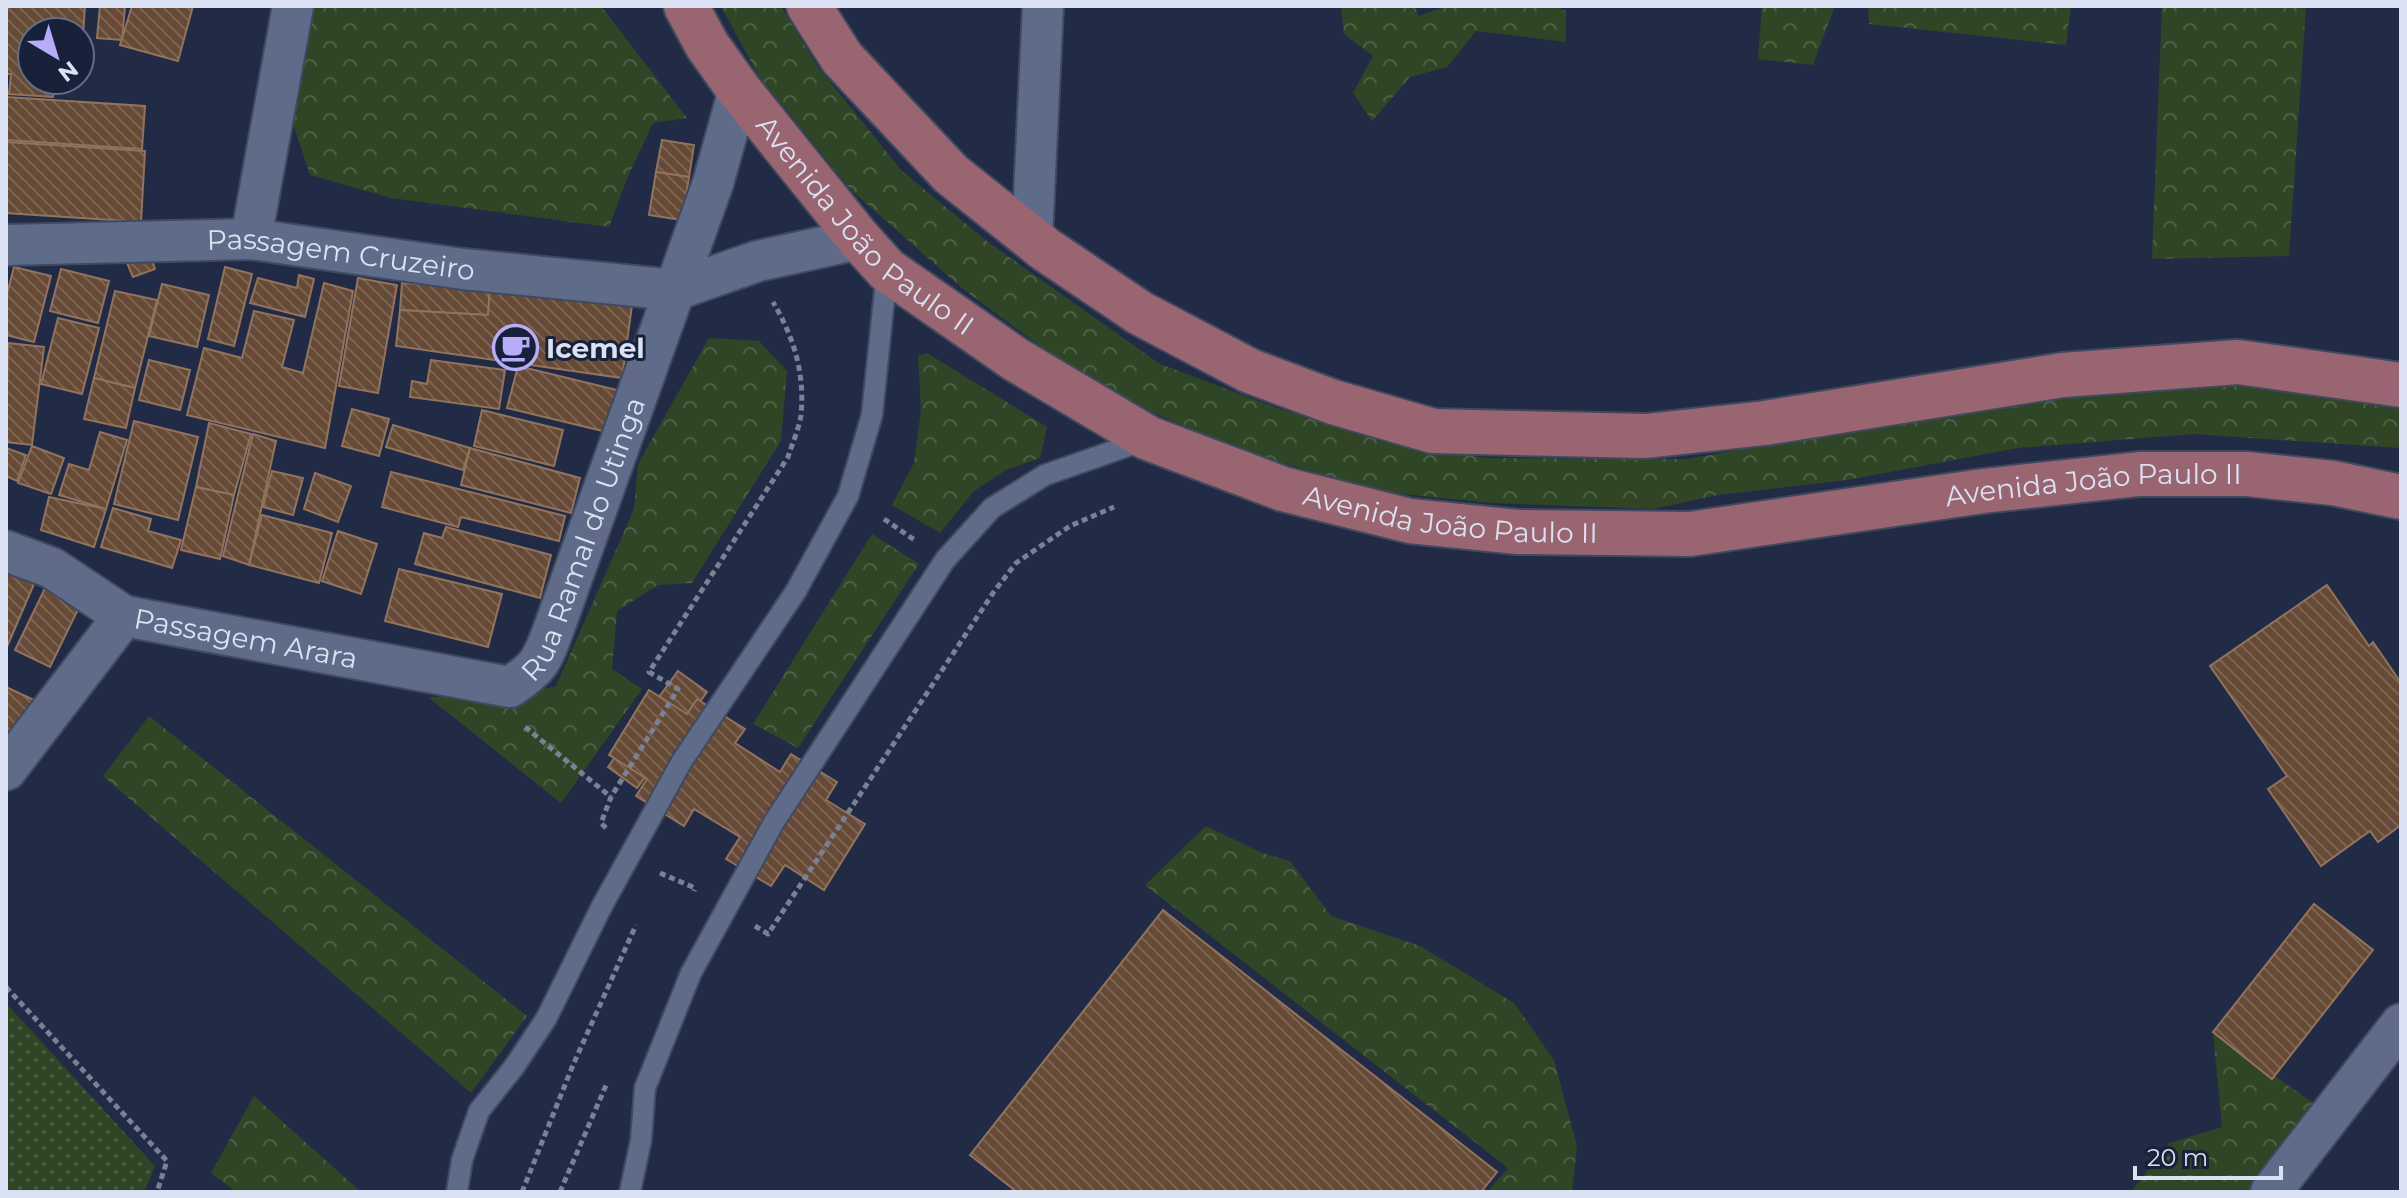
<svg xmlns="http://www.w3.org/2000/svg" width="2407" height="1198" font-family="Montserrat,sans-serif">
<defs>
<pattern id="grass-dots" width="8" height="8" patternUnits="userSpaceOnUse" patternTransform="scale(2)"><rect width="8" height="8" fill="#2f4626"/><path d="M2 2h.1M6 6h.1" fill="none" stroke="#4d6046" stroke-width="1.8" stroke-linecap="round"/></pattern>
<pattern id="forest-crowns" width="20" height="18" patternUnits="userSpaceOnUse" patternTransform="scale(2)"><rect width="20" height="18" fill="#2f4626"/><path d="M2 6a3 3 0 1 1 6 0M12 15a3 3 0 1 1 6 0" fill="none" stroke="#4d6046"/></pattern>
<pattern id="building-back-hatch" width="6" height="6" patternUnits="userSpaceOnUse" patternTransform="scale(2)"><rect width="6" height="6" fill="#664a35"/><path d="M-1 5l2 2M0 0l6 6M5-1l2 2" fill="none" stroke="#7b6453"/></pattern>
</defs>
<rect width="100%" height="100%" fill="#212b45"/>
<polygon fill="url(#grass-dots)" points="6,1003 155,1166 144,1192 6,1192"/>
<g fill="url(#forest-crowns)">
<polygon points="310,6 601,6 687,118 653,123 626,181 609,227 391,198 310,175 289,112"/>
<polygon points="721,6 781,6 818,67 902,171 988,242 1160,364 1283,410 1405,446 1486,458 1687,459 1967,409 2134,391 2230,384 2352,393 2401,402 2401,448 2193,434 2018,448 1847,480 1718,495 1653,509 1491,503 1383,492 1252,454 1099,390 963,289 852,191 758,75"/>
<polygon points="1341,6 1414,6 1419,16 1446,6 1553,6 1566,11 1566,42 1476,31 1447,67 1410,77 1372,121 1353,93 1373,56 1344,34"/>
<polygon points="1762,6 1835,6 1813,65 1758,59"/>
<polygon points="1868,6 2071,6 2066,45 1869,24"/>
<polygon points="2162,6 2306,6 2289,256 2152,259"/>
<polygon points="709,338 759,341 787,371 781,441 692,583 658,585 617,611 612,669 642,689 561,803 428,697 523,694 556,686 634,509 638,464"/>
<polygon points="927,353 1047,427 1040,458 1006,470 974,491 940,533 892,505 914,463 921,410 918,356"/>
<polygon points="872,534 919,564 798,748 753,724"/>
<polygon points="149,716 527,1016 471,1093 103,776"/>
<polygon points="1206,826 1262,853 1290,861 1331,916 1420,946 1514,1003 1554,1060 1577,1146 1572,1192 1487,1192 1508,1168 1145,885"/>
<polygon points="2213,1032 2316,1105 2252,1192 2131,1192 2169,1143 2222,1127"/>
<polygon points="254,1096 361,1192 236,1192 211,1173"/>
</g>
<g fill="url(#building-back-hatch)" stroke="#92745e" stroke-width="2">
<polygon points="6,6 85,6 80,78 80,32 32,32 32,80 54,80 53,97 9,94 11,74 6,74"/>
<polygon points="100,6 125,6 122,40 97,38"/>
<polygon points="132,6 193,6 178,61 120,45"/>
<polygon points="6,97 145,106 142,149 6,140"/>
<polygon points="662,140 694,145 689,177 656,172"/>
<polygon points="6,142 145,151 141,222 6,213"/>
<polygon points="656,172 689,177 682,220 649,215"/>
<polygon points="148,250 155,269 133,277 125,258"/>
<polygon points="14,267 51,276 34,342 6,335 6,298"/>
<polygon points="225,267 252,274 234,346 208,339"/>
<polygon points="61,269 109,281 98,323 50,311"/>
<polygon points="299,275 314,279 305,317 250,303 258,278 297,288"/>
<polygon points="358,278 397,285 378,393 339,386"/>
<polygon points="324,283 353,291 325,448 187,415 204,348 242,358 254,311 294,320 282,367 303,373"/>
<polygon points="402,283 490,288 488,315 400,310"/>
<polygon points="162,284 209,295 197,347 149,336"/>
<polygon points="490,288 632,305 622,378 396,346 400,310 488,315"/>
<polygon points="115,291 157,300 135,388 94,378"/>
<polygon points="58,318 99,328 82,394 41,384"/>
<polygon points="8,343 44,347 32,445 6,442"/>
<polygon points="149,360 190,370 180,410 139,400"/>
<polygon points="431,360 505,370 499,409 410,397 412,381 427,384"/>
<polygon points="518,366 621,391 611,433 507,408"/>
<polygon points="94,378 135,388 126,428 84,419"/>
<polygon points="352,409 389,419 379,456 342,446"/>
<polygon points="482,410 563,430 554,466 474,446"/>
<polygon points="134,421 198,437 178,520 114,504"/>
<polygon points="209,423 251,434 234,495 196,487"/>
<polygon points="393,425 470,448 463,470 386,447"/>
<polygon points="100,432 127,440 106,509 59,495 69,464 89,470"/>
<polygon points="253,434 276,441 249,565 223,556"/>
<polygon points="32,446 64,458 51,494 18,483"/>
<polygon points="6,448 26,455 17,481 6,476"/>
<polygon points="470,448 580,478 571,513 461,485"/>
<polygon points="272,471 303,478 293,515 263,507"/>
<polygon points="391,472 565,516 559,541 461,517 458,527 382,507"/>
<polygon points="315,473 351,486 338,522 304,509"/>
<polygon points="196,487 234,495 220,559 181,550"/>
<polygon points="49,497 106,509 94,547 41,530"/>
<polygon points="113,508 151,519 148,531 181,540 172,568 101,547"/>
<polygon points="262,515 332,533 319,583 249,565"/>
<polygon points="446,527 551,555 540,598 415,564 424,533 442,538"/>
<polygon points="338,531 377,544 361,594 322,581"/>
<polygon points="6,564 37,577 6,649"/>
<polygon points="399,569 502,594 488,647 385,621"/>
<polygon points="48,582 83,599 50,667 15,650"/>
<polygon points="2327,585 2369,646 2373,642 2401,683 2401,825 2378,842 2370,831 2321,866 2268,789 2287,776 2210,666"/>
<polygon points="678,671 707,692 637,788 608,767"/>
<polygon points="6,687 34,700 9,758 6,757"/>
<polygon points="649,690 687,714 697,699 745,729 735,743 780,772 791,754 837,782 826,800 865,824 824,890 785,865 771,886 726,859 740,837 694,809 684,826 636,796 647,779 609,755"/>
<polygon points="2314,904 2373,950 2272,1079 2213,1032"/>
<polygon points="1163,910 1497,1172 1481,1192 1017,1192 970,1155"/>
</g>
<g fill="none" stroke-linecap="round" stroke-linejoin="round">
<defs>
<g id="service">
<polyline points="457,1192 462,1160 479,1111 514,1067 546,1019 602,906 682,761 796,591 848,496 872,415 887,270"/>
<polyline points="630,1192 641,1140 645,1088 691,973 774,822 945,560 992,508 1045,475 1148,439"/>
</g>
<g id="minor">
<polyline points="1032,238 1043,6"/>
<polyline points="251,239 293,6"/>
<path id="s1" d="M6,245l245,-6 212,30 212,21 83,-29 101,-22"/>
<polyline points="6,551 52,568 124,616"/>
<path id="s2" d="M6,770l118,-154 386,71c29,-19 32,-26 44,-59l159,-445 26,-93"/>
<polyline points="2271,1192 2401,1024"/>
</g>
<g id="primary">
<path id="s3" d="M686,6l21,39 32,45 120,149 28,31 128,89 133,79 135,51 127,32 108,11 172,2 293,-43 156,-17h108l86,9 68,14"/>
<polyline points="809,6 842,58 951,174 1045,249 1140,313 1250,371 1333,402 1433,431 1646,436 1765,423 2063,375 2238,362 2401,385"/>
</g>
</defs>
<use href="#service" stroke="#40495f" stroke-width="24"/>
<use href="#minor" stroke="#40495f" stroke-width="44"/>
<use href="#primary" stroke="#40495f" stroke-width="48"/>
<g stroke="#798197" stroke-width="5" stroke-dasharray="6 4" stroke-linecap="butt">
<polyline points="884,519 916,541"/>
<polyline points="525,727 611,797"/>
<path d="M606,828l-5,-5 10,-26 67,-108 -29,-17 139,-215c4,-13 11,-28 13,-42 4,-42 -7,-77 -28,-113"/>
<polyline points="660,873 695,888 694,891"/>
<polyline points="755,926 768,934 993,593 1016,563 1070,526 1114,507"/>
<polyline points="6,987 167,1161 157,1192"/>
<polyline points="522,1192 573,1065 636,925"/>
<polyline points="560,1192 607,1083"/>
</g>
<use href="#service" stroke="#5e6b89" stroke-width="20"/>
<use href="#minor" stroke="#5e6b89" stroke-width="40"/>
<use href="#primary" stroke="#996570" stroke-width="44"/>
</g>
<defs>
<symbol id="cafe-ring" viewBox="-11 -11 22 22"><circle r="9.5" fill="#17213a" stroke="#b6acf8" stroke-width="1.5"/><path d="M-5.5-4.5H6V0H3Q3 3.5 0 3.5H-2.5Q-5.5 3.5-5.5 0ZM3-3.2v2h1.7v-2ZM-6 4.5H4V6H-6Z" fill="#b6acf8"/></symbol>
</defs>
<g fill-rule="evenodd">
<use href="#cafe-ring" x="490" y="322" width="51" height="51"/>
</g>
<g text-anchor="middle" stroke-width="6" stroke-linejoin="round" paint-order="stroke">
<g font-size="28" fill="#dae1f2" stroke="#17213a">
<text dy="10" stroke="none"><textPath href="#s3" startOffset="286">Avenida João Paulo II</textPath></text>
<text dy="10" stroke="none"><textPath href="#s1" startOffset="336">Passagem Cruzeiro</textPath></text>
<text dy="10" stroke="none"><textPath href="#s3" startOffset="1606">Avenida João Paulo II</textPath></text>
<text dy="10" stroke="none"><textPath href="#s3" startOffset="958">Avenida João Paulo II</textPath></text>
<text dy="10" stroke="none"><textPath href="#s2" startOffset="756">Rua Ramal do Utinga</textPath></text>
<text dy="10" stroke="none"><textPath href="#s2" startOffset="318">Passagem Arara</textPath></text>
</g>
<g font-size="28" font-weight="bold" fill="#dae1f2" stroke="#17213a" text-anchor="start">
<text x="546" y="358">Icemel</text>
</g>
</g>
<rect width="2407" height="1198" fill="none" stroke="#dae1f2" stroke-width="16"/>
<g transform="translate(56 56) rotate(142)"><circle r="38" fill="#17213a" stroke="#656e84" stroke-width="2"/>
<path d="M0-6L14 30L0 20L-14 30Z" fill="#b6acf8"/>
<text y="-12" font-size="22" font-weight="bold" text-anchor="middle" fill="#dae1f2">N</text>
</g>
<path d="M2135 1166v12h146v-12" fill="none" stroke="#dae1f2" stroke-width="4"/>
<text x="2147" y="1166" font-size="24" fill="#dae1f2" stroke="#17213a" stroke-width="6" paint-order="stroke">20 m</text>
</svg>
